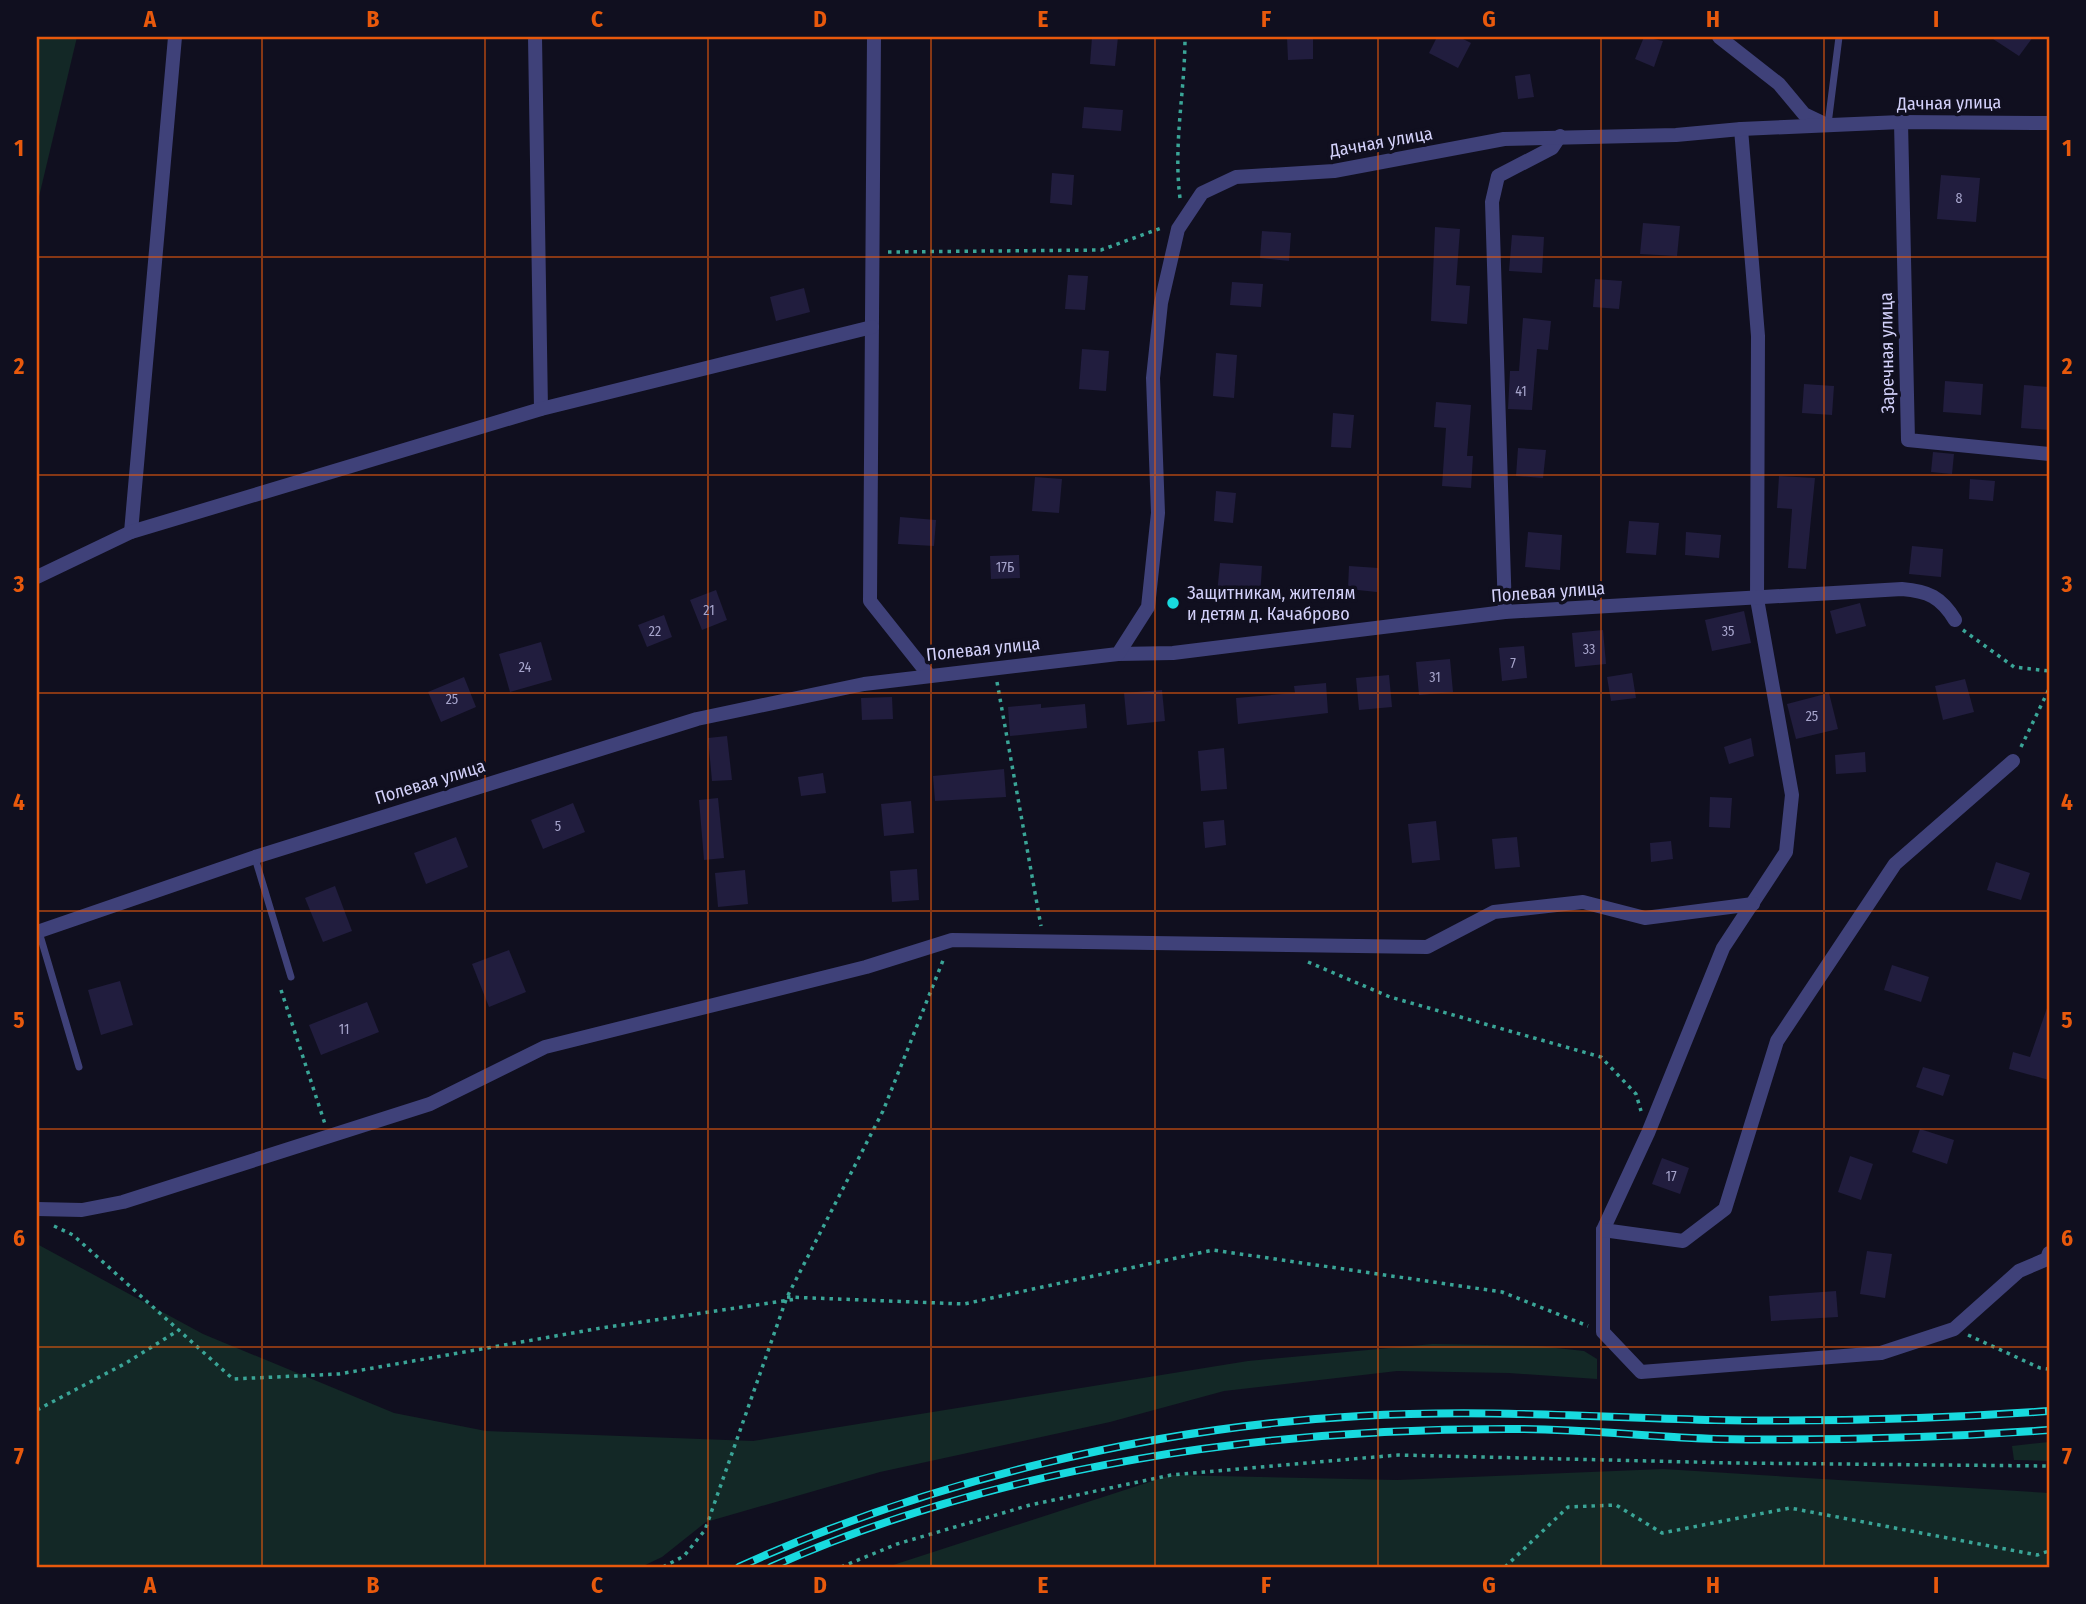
<svg xmlns="http://www.w3.org/2000/svg" width="2086" height="1604" font-family="'Fira Sans Condensed',sans-serif">
<rect width="100%" height="100%" fill="#100f1f"/>
<g fill="#132826">
<polygon points="37,37 77,37 37,205"/>
<polygon points="37,1244 203,1334 394,1413 486,1431 753,1441 1248,1361 1433,1344 1538,1346 1584,1351 1597,1359 1597,1379 1509,1373 1397,1371 1224,1391 1110,1422 880,1472 706,1522 662,1557 641,1567 37,1567"/>
<polygon points="2049,1442 2049,1461 2014,1460 2012,1446"/>
<polygon points="1663,1469 2049,1493 2049,1567 887,1567 1171,1475 1397,1480"/>
</g>
<g fill="#211d3e">
<polygon points="1092,37 1118,37 1115,66 1090,64"/>
<polygon points="1287,37 1313,37 1313,59 1288,60"/>
<polygon points="1437,37 1459,37 1471,43 1458,68 1429,53"/>
<polygon points="1644,37 1663,41 1654,67 1635,59"/>
<polygon points="1990,37 2033,37 2019,56"/>
<polygon points="1530,74 1534,97 1518,99 1515,76"/>
<polygon points="1084,107 1123,110 1121,131 1082,128"/>
<polygon points="1052,173 1074,175 1072,205 1050,203"/>
<polygon points="1941,175 1980,178 1976,222 1937,219"/>
<polygon points="1643,223 1680,226 1677,256 1640,254"/>
<polygon points="1435,227 1460,229 1456,285 1470,286 1467,324 1431,321"/>
<polygon points="1262,231 1291,233 1289,261 1260,258"/>
<polygon points="1512,235 1544,237 1542,273 1509,271"/>
<polygon points="1068,275 1088,276 1085,310 1065,309"/>
<polygon points="1595,279 1622,281 1619,309 1593,307"/>
<polygon points="1232,282 1263,284 1261,307 1230,305"/>
<polygon points="804,288 810,312 776,321 770,297"/>
<polygon points="1523,318 1551,321 1548,350 1537,349 1532,410 1508,409 1510,371 1519,371"/>
<polygon points="1082,349 1109,351 1106,391 1079,389"/>
<polygon points="1216,353 1237,355 1234,398 1213,396"/>
<polygon points="1945,381 1983,384 1981,415 1943,412"/>
<polygon points="1804,384 1834,386 1832,415 1802,413"/>
<polygon points="2024,385 2049,387 2049,430 2021,428"/>
<polygon points="1436,402 1471,405 1467,456 1473,456 1471,488 1442,486 1446,428 1434,427"/>
<polygon points="1333,413 1354,415 1351,448 1331,447"/>
<polygon points="1518,448 1546,450 1543,478 1516,476"/>
<polygon points="1933,452 1954,454 1952,474 1931,472"/>
<polygon points="1779,476 1815,478 1806,569 1788,568 1792,509 1777,508"/>
<polygon points="1035,477 1062,479 1059,513 1032,511"/>
<polygon points="1970,479 1995,481 1993,501 1969,499"/>
<polygon points="1216,491 1236,493 1233,523 1214,521"/>
<polygon points="900,517 936,520 934,546 898,544"/>
<polygon points="1629,521 1659,523 1656,555 1626,553"/>
<polygon points="1528,532 1562,535 1560,570 1525,567"/>
<polygon points="1686,532 1721,535 1719,558 1685,555"/>
<polygon points="1912,546 1943,549 1941,577 1909,574"/>
<polygon points="1019,555 1020,578 991,579 990,556"/>
<polygon points="1220,563 1262,566 1260,597 1217,594"/>
<polygon points="1349,566 1378,568 1377,592 1348,589"/>
<polygon points="716,590 727,620 702,630 690,600"/>
<polygon points="1860,603 1866,626 1836,634 1830,611"/>
<polygon points="1744,611 1751,643 1712,651 1705,620"/>
<polygon points="664,615 672,637 647,647 638,625"/>
<polygon points="1603,630 1606,664 1575,667 1572,633"/>
<polygon points="541,642 552,680 510,692 499,654"/>
<polygon points="1524,646 1527,678 1502,681 1499,648"/>
<polygon points="1450,659 1453,692 1419,695 1416,662"/>
<polygon points="1632,673 1636,698 1611,701 1607,677"/>
<polygon points="1389,675 1392,707 1359,710 1356,678"/>
<polygon points="464,677 476,707 441,722 428,692"/>
<polygon points="1965,679 1974,712 1943,720 1935,686"/>
<polygon points="1326,683 1328,713 1238,724 1236,698 1295,693 1294,686"/>
<polygon points="1162,690 1165,721 1127,725 1124,693"/>
<polygon points="1829,693 1838,729 1796,739 1787,704"/>
<polygon points="892,697 893,719 862,720 861,698"/>
<polygon points="1041,704 1041,708 1085,704 1087,728 1010,736 1008,707"/>
<polygon points="727,736 732,780 712,781 708,738"/>
<polygon points="1751,738 1754,756 1729,764 1724,747"/>
<polygon points="1224,748 1227,789 1201,791 1198,751"/>
<polygon points="1865,752 1866,772 1836,774 1835,755"/>
<polygon points="1004,769 1006,797 935,801 933,776"/>
<polygon points="823,773 826,793 801,796 798,777"/>
<polygon points="1710,797 1732,798 1730,828 1709,827"/>
<polygon points="718,798 724,858 704,860 699,800"/>
<polygon points="911,801 914,833 884,836 881,804"/>
<polygon points="573,803 585,832 543,849 531,820"/>
<polygon points="1224,820 1226,845 1205,848 1203,822"/>
<polygon points="1436,821 1440,860 1412,863 1408,824"/>
<polygon points="456,837 468,867 426,884 414,853"/>
<polygon points="1517,837 1520,867 1495,869 1492,839"/>
<polygon points="1671,841 1673,859 1651,862 1650,843"/>
<polygon points="1996,862 2030,873 2021,900 1987,890"/>
<polygon points="917,869 919,900 892,902 890,871"/>
<polygon points="745,870 748,904 718,907 715,873"/>
<polygon points="335,886 352,931 323,942 305,898"/>
<polygon points="509,950 526,992 489,1007 472,964"/>
<polygon points="1892,965 1929,977 1921,1002 1884,990"/>
<polygon points="120,981 133,1025 101,1035 88,990"/>
<polygon points="367,1002 379,1032 321,1055 309,1025"/>
<polygon points="2047,1008 2049,1009 2049,1080 2009,1069 2013,1052 2030,1057"/>
<polygon points="1923,1067 1950,1075 1943,1096 1916,1087"/>
<polygon points="1920,1129 1954,1140 1947,1164 1912,1152"/>
<polygon points="1850,1156 1873,1164 1861,1200 1838,1192"/>
<polygon points="1662,1158 1689,1168 1680,1194 1652,1184"/>
<polygon points="1867,1251 1892,1254 1885,1298 1860,1294"/>
<polygon points="1836,1291 1838,1317 1771,1321 1769,1296"/>
</g>
<g fill="none" stroke-linecap="round" stroke-linejoin="round">
<g stroke="#3aa597" stroke-width="3.5" stroke-dasharray="3.5 5" stroke-linecap="butt">
<path d="M1180,198c-7,-54 5,-107 5,-161"/>
<polyline points="888,252 1101,250 1164,227"/>
<polyline points="1963,630 2014,667 2049,671"/>
<polyline points="997,682 1041,926"/>
<polyline points="2021,747 2049,689"/>
<polyline points="1308,962 1390,997 1601,1057 1636,1094 1641,1111"/>
<polyline points="281,990 325,1124"/>
<polyline points="54,1226 73,1235 233,1379 339,1374 601,1328 796,1299"/>
<polyline points="787,1297 964,1304 1213,1250 1502,1292 1588,1326"/>
<polyline points="1968,1335 2040,1368 2049,1369"/>
<polyline points="37,1410 126,1363 179,1330"/>
<polyline points="663,1567 684,1556 705,1530 787,1297 883,1111 944,958"/>
<polyline points="841,1567 897,1544 1030,1505 1171,1475 1398,1455 1734,1463 2049,1466"/>
<polyline points="1505,1567 1568,1507 1616,1505 1662,1533 1790,1508 2037,1555 2049,1551"/>
</g>
<g stroke="#3f4179" stroke-width="7">
<polyline points="1828,124 1839,37"/>
<polyline points="255,858 291,977"/>
<polyline points="39,932 79,1067"/>
</g>
<g stroke="#3f4179" stroke-width="14">
<polyline points="535,37 541,409"/>
<polyline points="874,37 870,601 928,674"/>
<polyline points="1719,37 1779,84 1804,114 1827,125"/>
<polyline points="1901,122 1908,440 2049,454"/>
<polyline points="1741,129 1758,336 1757,599 1792,795 1786,852 1723,948 1648,1133 1603,1230 1603,1332 1641,1372 1881,1353 1954,1329 2019,1271 2047,1259 2049,1253"/>
<polyline points="131,532 175,37"/>
<polyline points="37,577 131,532 541,409 872,327"/>
<polyline points="1505,612 1492,202 1498,176 1552,148 1560,136"/>
<path d="M1118,654l55,-1 332,-41 397,-23c26,2 39,8 53,31"/>
<polyline points="37,1209 82,1210 123,1202 430,1104 545,1047 866,967 952,940 1427,947 1494,912 1583,902 1645,918 1753,904"/>
<polyline points="1603,1230 1683,1241 1725,1209 1777,1041 1895,864 2013,761"/>
</g>
<polyline stroke="#3f4179" stroke-width="14" points="37,932 255,857 697,719 864,684 1118,654 1148,607 1158,513 1153,378 1161,303 1178,229 1202,193 1236,177 1334,171 1504,139 1676,135 1741,129 1901,122 2049,123"/>
<defs>
<g id="rail">
<path d="M739,1567c188,-86 415,-140 621,-151 119,-7 237,1 355,4 111,2 223,-1 334,-9"/>
<path d="M771,1567c230,-102 494,-139 744,-138 68,0 135,8 202,10 111,2 222,-1 332,-9"/>
</g>
</defs>
<use href="#rail" stroke="#18dadf" stroke-width="8"/>
<use href="#rail" stroke="#100f1f" stroke-width="5" stroke-dasharray="16" stroke-linecap="butt"/>
</g>
<path fill="none" stroke="#e8590c" stroke-width="2" stroke-opacity="0.55" d="M262,37v1530M485,37v1530M708,37v1530M931,37v1530M1155,37v1530M1378,37v1530M1601,37v1530M1824,37v1530M37,257h2012M37,475h2012M37,693h2012M37,911h2012M37,1129h2012M37,1347h2012"/>
<circle fill="#18dadf" stroke="#100f1f" stroke-width="2.5" cx="1173" cy="603" r="7"/>
<g text-anchor="middle" stroke-width="7" stroke-linejoin="round" paint-order="stroke">
<g font-size="14" fill="#a6a4cb">
<text x="1959" y="203">8</text>
<text x="1521" y="396">41</text>
<text x="1005" y="572">17Б</text>
<text x="709" y="615">21</text>
<text x="655" y="636">22</text>
<text x="1728" y="636">35</text>
<text x="1589" y="654">33</text>
<text x="1513" y="668">7</text>
<text x="525" y="672">24</text>
<text x="1435" y="682">31</text>
<text x="452" y="704">25</text>
<text x="1812" y="721">25</text>
<text x="558" y="831">5</text>
<text x="344" y="1034">11</text>
<text x="1671" y="1181">17</text>
</g>
<g font-size="18" fill="#d3d1fa" stroke="#100f1f">
<text transform="translate(1949 103) rotate(-1)" y="6">Дачная улица</text>
<text transform="translate(1381 142) rotate(-10)" y="6">Дачная улица</text>
<text transform="translate(1887 353) rotate(-91)" y="6">Заречная улица</text>
<text transform="translate(1548 592) rotate(-4)" y="6">Полевая улица</text>
<text transform="translate(983 649) rotate(-6)" y="6">Полевая улица</text>
<text transform="translate(430 782) rotate(-17)" y="6">Полевая улица</text>
</g>
<g font-size="18" fill="#d3d1fa" stroke="#100f1f" text-anchor="start">
<text x="1187" y="599">Защитникам, жителям<tspan x="1187" dy="21">и детям д. Качаброво</tspan></text>
</g>
</g>
<rect width="2086" height="1604" fill="none" stroke="#100f1f" stroke-width="77"/>
<rect x="38" y="38" width="2010" height="1528" fill="none" stroke="#e8590c" stroke-width="2.5"/>
<g font-size="23" text-anchor="middle" font-weight="bold" fill="#e8590c">
<text x="150" y="27">A</text>
<text x="373" y="27">B</text>
<text x="597" y="27">C</text>
<text x="820" y="27">D</text>
<text x="1043" y="27">E</text>
<text x="1266" y="27">F</text>
<text x="1489" y="27">G</text>
<text x="1713" y="27">H</text>
<text x="1936" y="27">I</text>
<text x="19" y="156">1</text>
<text x="2067" y="156">1</text>
<text x="19" y="374">2</text>
<text x="2067" y="374">2</text>
<text x="19" y="592">3</text>
<text x="2067" y="592">3</text>
<text x="19" y="810">4</text>
<text x="2067" y="810">4</text>
<text x="19" y="1028">5</text>
<text x="2067" y="1028">5</text>
<text x="19" y="1246">6</text>
<text x="2067" y="1246">6</text>
<text x="19" y="1464">7</text>
<text x="2067" y="1464">7</text>
<text x="150" y="1593">A</text>
<text x="373" y="1593">B</text>
<text x="597" y="1593">C</text>
<text x="820" y="1593">D</text>
<text x="1043" y="1593">E</text>
<text x="1266" y="1593">F</text>
<text x="1489" y="1593">G</text>
<text x="1713" y="1593">H</text>
<text x="1936" y="1593">I</text>
</g>
</svg>
